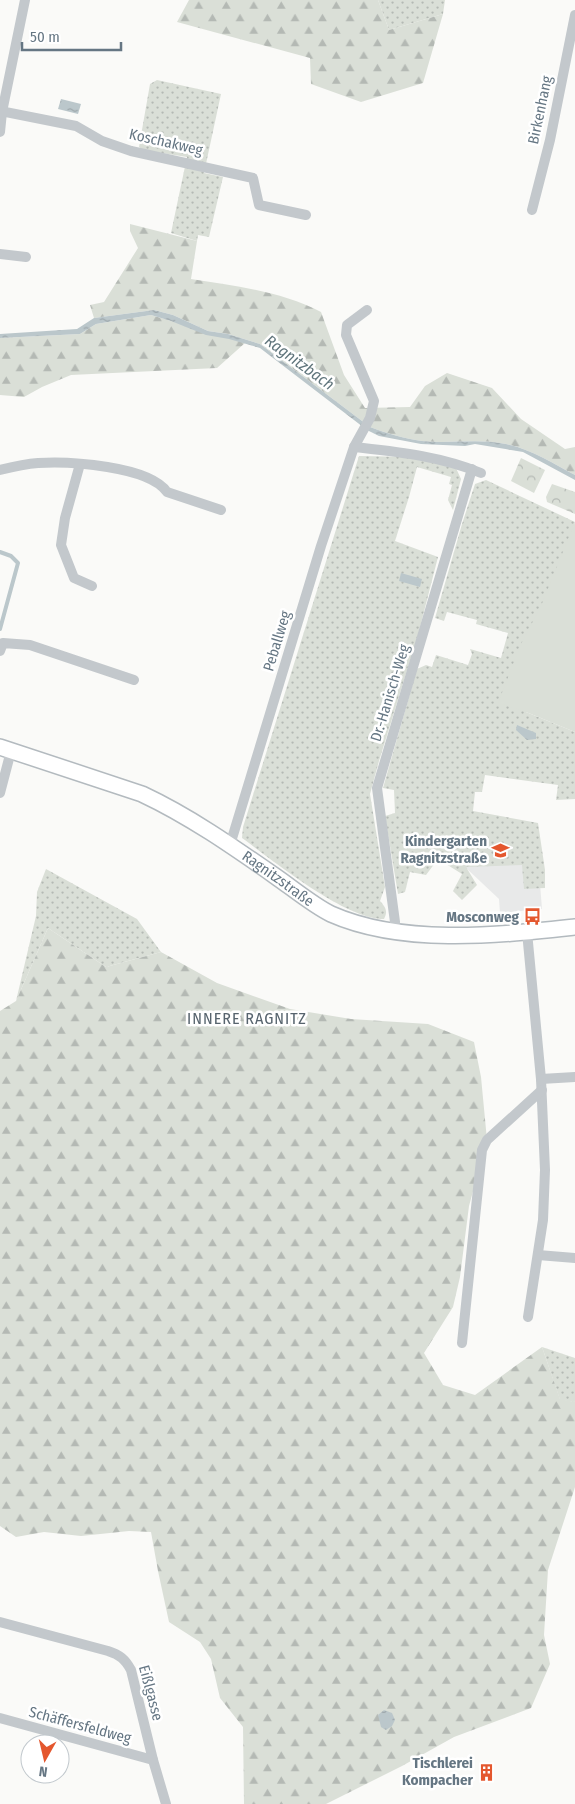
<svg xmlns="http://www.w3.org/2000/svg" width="575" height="1804" font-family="'Fira Sans Condensed',sans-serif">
<defs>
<pattern id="grass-dots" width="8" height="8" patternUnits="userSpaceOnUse" patternTransform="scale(1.25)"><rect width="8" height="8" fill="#dadfd7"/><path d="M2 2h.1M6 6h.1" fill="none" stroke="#b4b9b4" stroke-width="1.8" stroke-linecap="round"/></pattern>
<pattern id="forest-firs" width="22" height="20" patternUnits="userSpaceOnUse" patternTransform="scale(1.25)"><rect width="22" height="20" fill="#dadfd7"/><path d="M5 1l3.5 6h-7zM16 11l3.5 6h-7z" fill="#b4b9b4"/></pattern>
<pattern id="park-crowns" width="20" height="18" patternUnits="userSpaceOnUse" patternTransform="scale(1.25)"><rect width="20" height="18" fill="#dadfd7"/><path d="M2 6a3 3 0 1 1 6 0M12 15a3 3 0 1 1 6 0" fill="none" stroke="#b4b9b4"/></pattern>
<pattern id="water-ripples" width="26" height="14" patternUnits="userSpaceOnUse" patternTransform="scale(1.25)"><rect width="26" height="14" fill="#bbc7cb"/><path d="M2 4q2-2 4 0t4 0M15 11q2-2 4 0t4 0" fill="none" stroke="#9ca6aa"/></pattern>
</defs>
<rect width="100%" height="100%" fill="#fafaf8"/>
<polygon fill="#e8e9e9" points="536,833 542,909 500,913 499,899 465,867"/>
<g fill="url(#grass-dots)">
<polygon points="378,0 445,0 443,14 389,30"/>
<polygon points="157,80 221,94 204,173 223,177 209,237 198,235 197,241 171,233 187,157 143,150 139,147 150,84"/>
<path d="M359,456l56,1 41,11 5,11 -8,31 -5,-10 4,-15 -3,-1 2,-7 -34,-10 -8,30 -14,44 43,16 -20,78 -39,126 -9,33 15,93 -5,14c6,7 8,10 4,18 -39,0 -109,-57 -142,-81l1,-11z"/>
<polygon points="486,480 575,522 526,712 575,732 575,799 556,800 558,785 485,775 482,792 475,792 473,811 538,823 545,870 545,888 524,889 522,865 466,867 477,885 462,900 453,891 462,874 438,859 426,875 410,872 405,892 398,894 385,816 395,813 394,790 383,788 417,669 426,665 432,667 436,655 468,665 472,654 470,649 501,658 508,633 476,624 477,620 447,612 444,621 435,618 462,524 475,484"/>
<polygon points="46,869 137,919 161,952 106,967 48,928 16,1001 36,916 37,892"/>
<polygon points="542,1347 575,1358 575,1402 560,1400"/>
</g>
<g fill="url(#forest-firs)">
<polygon points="189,0 378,0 389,30 443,14 423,83 361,102 311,84 310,58 177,22"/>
<path d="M130,224l67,17 -6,38c44,7 90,12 130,33l23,63 21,33 45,-1 15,-21 22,-13 45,15 29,31 44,30 10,-2v28c-22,-12 -44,-26 -69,-31 -28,-6 -56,0 -84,-3 -17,-2 -36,-8 -52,-14l-110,-83 -32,-10 -20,-3 -35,-16 -19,-5 -60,8 -4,-13 14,-3 34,-54 -8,-17z"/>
<polygon points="151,315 245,343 217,368 71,375 42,387 24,397 0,395 0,338 80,334 96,324"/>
<polygon points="48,928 106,967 161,952 217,983 290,1009 351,1019 428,1024 474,1042 481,1077 487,1140 469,1206 460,1277 453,1307 424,1353 443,1385 475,1395 542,1347 560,1399 575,1402 575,1487 548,1570 544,1635 550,1664 531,1708 454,1737 402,1766 326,1804 244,1804 243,1727 220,1698 211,1659 200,1642 169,1622 158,1571 151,1532 129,1531 81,1536 44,1532 16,1537 0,1526 0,1011 16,1001"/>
</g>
<g fill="url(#park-crowns)">
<polygon points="521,458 545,470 534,493 511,481"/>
<polygon points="552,484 575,492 575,514 547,502 546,497"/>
</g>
<polygon fill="#dadfd7" points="575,522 575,732 526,712 498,703 521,644 541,606"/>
<g fill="url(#water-ripples)">
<polygon points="61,99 81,104 78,114 58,109"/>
<path d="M154,310l19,5 35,16 20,3 32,10 110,83c16,6 35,12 52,14 28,3 56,-3 84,3 25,5 47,19 69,31v5l-52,-28 -48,-8 -10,2 -44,-2 -42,-8 -12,-6 -107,-82 -31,-9 -23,-4 -35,-14 -20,-6 -55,9 -16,10 -80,4v-4l77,-5 17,-11z"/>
<polygon points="401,573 422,579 420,587 399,581"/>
<polygon points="517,725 536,733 536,739 527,740 516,730"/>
<polygon points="384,1710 392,1713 395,1720 392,1726 386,1730 381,1727 378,1715"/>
</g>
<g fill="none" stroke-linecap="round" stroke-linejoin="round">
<polyline stroke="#bbc7cb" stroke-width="4" points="0,552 11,556 18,563 0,629"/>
<defs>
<g id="secondary">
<path id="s1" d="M0,747l142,47c47,22 90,52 133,82 16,11 39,30 56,38 72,32 168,21 244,13"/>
</g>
</defs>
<use href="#secondary" stroke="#b3babf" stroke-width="18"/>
<g stroke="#c3c8cc" stroke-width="10">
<polyline points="0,111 76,126 102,141 131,151 253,178 259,205 306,215"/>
<polyline points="0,132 2,112 25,0"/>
<polyline points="532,210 550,140 575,15"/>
<polyline points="0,254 26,257"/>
<path d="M354,447c44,5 86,9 127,26"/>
<polyline points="80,464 65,518 61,545 74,578 92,586"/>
<path d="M0,470c12,-3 25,-6 38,-7 31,-2 111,3 129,29l54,18"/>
<polyline points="0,651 3,643 30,645 134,680"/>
<polyline points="0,793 11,751"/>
<polyline points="230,845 321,546 354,447 370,418 374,401 346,335 347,325 367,310"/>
<polyline points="394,931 395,922 377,788 472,469"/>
<polyline points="527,932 541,1079 575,1077"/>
<polyline points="538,1255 575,1258"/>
<polyline points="528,1317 543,1220 545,1170 541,1079"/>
<polyline points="462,1343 482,1150 487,1140 542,1090"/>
<path d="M0,1622l108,29c12,4 17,8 23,19l22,90 13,44"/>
<polyline points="0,1718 153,1760"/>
</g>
<use href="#secondary" stroke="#fff" stroke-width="15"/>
</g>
<defs>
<symbol id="school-bare" viewBox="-9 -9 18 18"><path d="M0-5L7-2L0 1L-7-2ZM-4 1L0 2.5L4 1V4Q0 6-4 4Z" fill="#e4572e" stroke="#fff" stroke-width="2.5" paint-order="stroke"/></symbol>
<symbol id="bus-bare" viewBox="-9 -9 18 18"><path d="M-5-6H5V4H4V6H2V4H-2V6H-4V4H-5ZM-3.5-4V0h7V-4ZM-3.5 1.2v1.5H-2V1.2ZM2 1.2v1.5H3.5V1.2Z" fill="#e4572e" stroke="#fff" stroke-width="2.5" paint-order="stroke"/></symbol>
<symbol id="building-bare" viewBox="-9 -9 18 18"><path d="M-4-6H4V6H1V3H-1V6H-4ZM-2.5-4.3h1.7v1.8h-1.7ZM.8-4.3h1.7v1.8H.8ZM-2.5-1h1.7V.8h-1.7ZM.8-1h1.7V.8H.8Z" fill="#e4572e" stroke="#fff" stroke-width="2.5" paint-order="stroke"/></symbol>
</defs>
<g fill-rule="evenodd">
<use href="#school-bare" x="488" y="838" width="25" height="25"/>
<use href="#bus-bare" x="520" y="904" width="25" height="25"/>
<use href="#building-bare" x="474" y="1760" width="25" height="25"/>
</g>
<g text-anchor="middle" stroke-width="5" stroke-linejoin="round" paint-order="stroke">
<g font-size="15" fill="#657683" stroke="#fff">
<text transform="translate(540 110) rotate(-78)" y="5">Birkenhang</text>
<text transform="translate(166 142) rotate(13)" y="5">Koschakweg</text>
<text transform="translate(277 641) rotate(-73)" y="5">Peballweg</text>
<text transform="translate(390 693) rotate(-73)" y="5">Dr.-Hanisch-Weg</text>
<text dy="5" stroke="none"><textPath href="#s1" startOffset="310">Ragnitzstraße</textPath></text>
<text transform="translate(151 1693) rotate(75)" y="5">Eißlgasse</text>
<text transform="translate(80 1725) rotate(15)" y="5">Schäffersfeldweg</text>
</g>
<g font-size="15" font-weight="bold" fill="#657683" stroke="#fff" text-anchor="end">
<text x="487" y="846">Kindergarten<tspan x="487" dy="17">Ragnitzstraße</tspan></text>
<text x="519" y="922">Mosconweg</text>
<text x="473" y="1768">Tischlerei<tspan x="473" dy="17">Kompacher</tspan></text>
</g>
<g font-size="16" font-style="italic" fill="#60757c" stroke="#fff">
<text transform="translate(300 362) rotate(36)" y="6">Ragnitzbach</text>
</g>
<g font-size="16" letter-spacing="1" fill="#57646e" stroke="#fff">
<text x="247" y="1024">INNERE RAGNITZ</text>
</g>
</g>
<g transform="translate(45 1759) rotate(188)"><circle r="24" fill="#ffffff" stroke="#c1c8cd"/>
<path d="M0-4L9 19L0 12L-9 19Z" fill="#e4572e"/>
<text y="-8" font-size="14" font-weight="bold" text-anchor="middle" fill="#657683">N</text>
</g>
<path d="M22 42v8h99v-8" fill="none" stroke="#657683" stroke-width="2.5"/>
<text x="30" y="42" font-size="15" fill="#657683" stroke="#ffffff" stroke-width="4" paint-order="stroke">50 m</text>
</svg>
